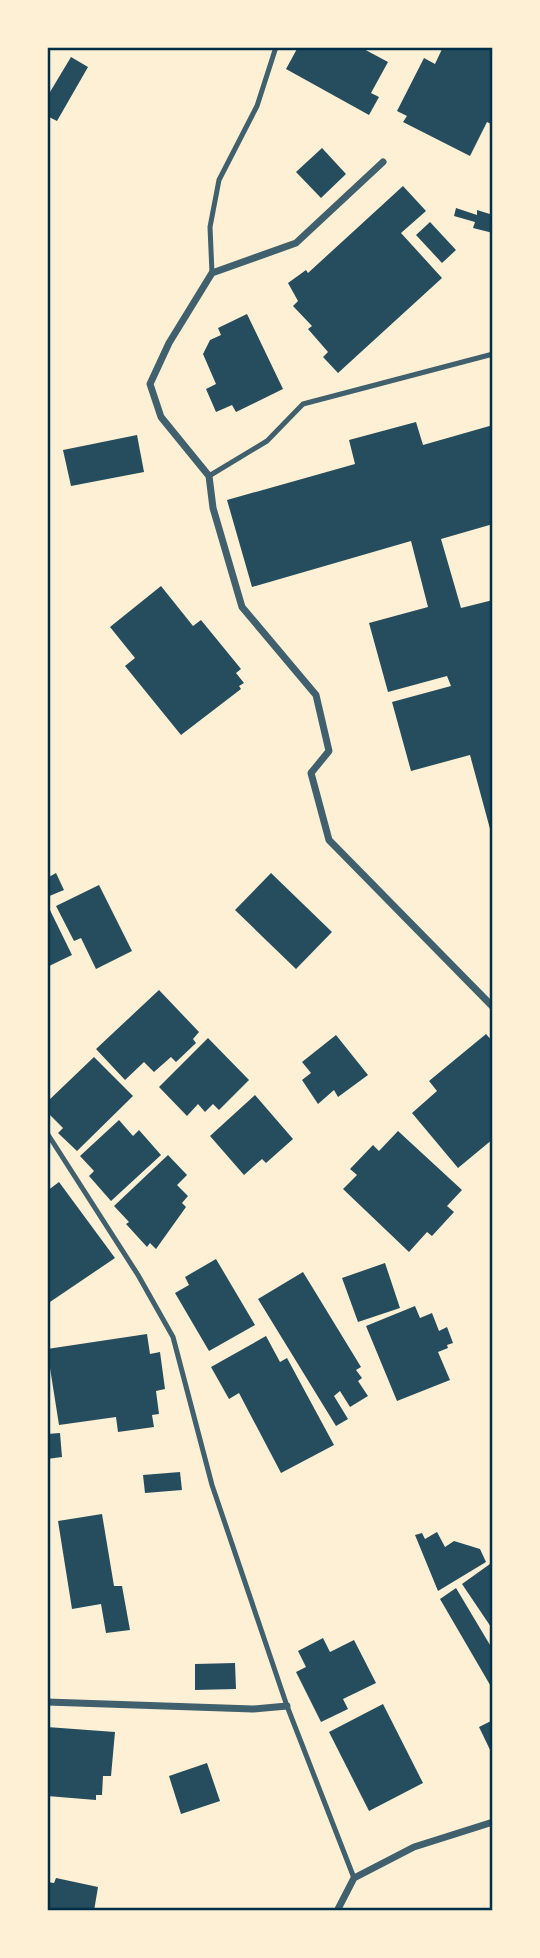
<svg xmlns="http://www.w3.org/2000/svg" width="540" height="1958" font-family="Karla,sans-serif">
<rect width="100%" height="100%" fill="#fdf0d5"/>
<g fill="#264d5e">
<polygon points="298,47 360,47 388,62 371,93 379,97 369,115 286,69"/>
<polygon points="443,47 493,47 493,125 487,122 470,156 403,122 407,116 397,111 424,58 435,64"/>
<polygon points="71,57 88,67 57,121 47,116 47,97"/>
<polygon points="322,148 346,174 321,198 296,172"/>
<polygon points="403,186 426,211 401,233 442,278 338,373 323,357 328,352 308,329 312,326 293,306 298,301 288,283 306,270 308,273"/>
<polygon points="456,208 477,215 477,210 493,215 493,233 473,228 475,222 454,216"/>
<polygon points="430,222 456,250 442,263 416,235"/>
<polygon points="247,314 283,389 236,412 232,405 216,412 206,389 216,384 203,354 210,340 221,335 218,328"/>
<polygon points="416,422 423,445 493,425 493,524 441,539 461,608 493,600 493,840 470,755 411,771 392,702 451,686 447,676 388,692 369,623 428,607 411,541 252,587 227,500 355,464 349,440"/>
<polygon points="137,435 144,472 71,486 63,450"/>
<polygon points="161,586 193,626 201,620 241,669 236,673 244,683 239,686 241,689 181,735 125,666 135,658 110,627"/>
<polygon points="56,873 64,890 47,897 47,878"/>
<polygon points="271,873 332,932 296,969 235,910"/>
<polygon points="99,885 132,951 96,969 81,938 74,941 56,906"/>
<polygon points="47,904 72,955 47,967"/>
<polygon points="159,990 199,1032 193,1039 196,1043 176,1062 171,1057 154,1072 144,1062 125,1080 96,1049"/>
<polygon points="486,1034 493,1042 493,1139 458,1168 412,1113 437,1091 429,1081"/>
<polygon points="336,1035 368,1075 338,1097 334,1090 318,1104 302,1080 311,1073 302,1062"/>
<polygon points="208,1038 249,1080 219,1110 213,1104 205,1112 198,1104 187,1116 159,1087"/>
<polygon points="94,1057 133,1096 77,1151 58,1133 63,1128 47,1112 47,1102"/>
<polygon points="255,1095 293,1139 266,1163 262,1159 244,1175 210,1136"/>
<polygon points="119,1120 133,1136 139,1130 161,1155 111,1201 89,1176 94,1171 80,1156"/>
<polygon points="398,1131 462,1190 447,1206 454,1212 432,1236 427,1232 409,1252 343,1189 357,1175 350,1169 373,1145 379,1151"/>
<polygon points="168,1155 187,1175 177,1185 188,1196 182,1203 186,1207 156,1249 150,1243 147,1247 126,1224 129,1222 114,1206"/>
<polygon points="59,1182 115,1258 47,1304 47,1191"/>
<polygon points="216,1259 255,1325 209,1351 175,1293 189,1285 185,1277"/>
<polygon points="385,1263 400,1308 358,1322 342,1278"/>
<polygon points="303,1272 361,1367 356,1370 362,1378 358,1381 368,1396 350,1407 340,1391 334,1396 348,1419 336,1426 258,1299"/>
<polygon points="415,1306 420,1318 432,1313 439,1331 447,1327 453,1343 447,1345 448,1348 438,1352 450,1380 397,1401 366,1326"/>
<polygon points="147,1334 150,1354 160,1352 165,1389 156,1391 159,1414 152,1415 154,1427 118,1432 116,1417 59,1425 47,1349"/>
<polygon points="266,1336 280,1362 287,1358 334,1445 281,1473 239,1393 229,1399 211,1367"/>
<polygon points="60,1433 62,1457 47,1459 47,1434"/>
<polygon points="180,1472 182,1490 145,1493 143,1475"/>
<polygon points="102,1514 114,1586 122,1586 130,1630 106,1633 101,1604 72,1609 58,1521"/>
<polygon points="437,1532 445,1547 454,1541 480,1549 486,1562 438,1591 415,1535 422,1533 425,1539"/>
<polygon points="490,1564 493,1568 493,1630 462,1584"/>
<polygon points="456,1588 493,1650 493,1690 440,1599"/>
<polygon points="323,1638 330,1652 354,1640 376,1683 343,1699 348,1709 321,1722 296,1672 306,1667 298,1651"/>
<polygon points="235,1663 236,1689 195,1690 195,1664"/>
<polygon points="383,1704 423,1783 369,1811 329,1732"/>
<polygon points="493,1720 493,1756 479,1727"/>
<polygon points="47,1727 115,1732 111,1776 103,1776 102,1795 96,1795 96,1800 47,1796"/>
<polygon points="207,1763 220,1801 181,1814 169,1776"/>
<polygon points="56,1878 98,1887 94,1911 47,1911 47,1882 54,1883"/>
</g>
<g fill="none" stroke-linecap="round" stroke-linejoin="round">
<g stroke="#3f606c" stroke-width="5">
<polyline points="212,273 210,227 219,180 257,106 276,47"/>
<polyline points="209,476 267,441 303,404 493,354"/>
<polyline points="47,1133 138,1275 173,1337 212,1485 287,1706 354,1878"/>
</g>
<g stroke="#3f606c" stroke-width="7">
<polyline points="383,162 296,243 212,273 169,343 150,384 161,417 209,476 213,508 242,607 316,695 329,751 311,773 329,840 493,1007"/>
<polyline points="47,1702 253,1709 287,1706"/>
<polyline points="337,1911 354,1878 414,1847 493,1822"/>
</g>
</g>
<rect width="540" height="1958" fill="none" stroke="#fdf0d5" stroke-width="98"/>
<rect x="49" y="49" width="442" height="1860" fill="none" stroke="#003049" stroke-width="2.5"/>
</svg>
